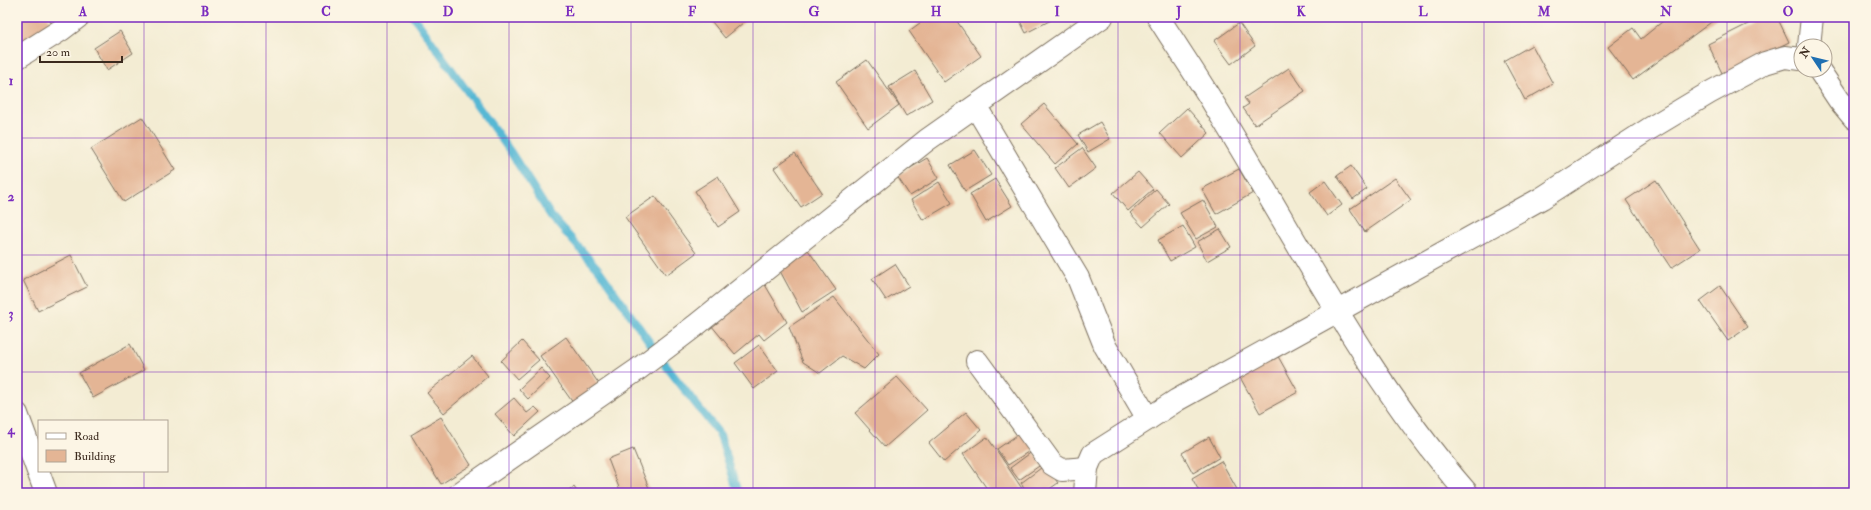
<svg xmlns="http://www.w3.org/2000/svg" width="1871" height="510" font-family="'IM FELL Double Pica',serif">
<rect width="100%" height="100%" fill="#fcf5e5"/>
<filter id="ink" filterUnits="userSpaceOnUse"><feTurbulence type="fractalNoise" baseFrequency=".025" numOctaves="2"/><feDisplacementMap in="SourceGraphic" scale="8" xChannelSelector="R" yChannelSelector="G"/><feConvolveMatrix kernelMatrix="1 2 1 2 8 2 1 2 1" color-interpolation-filters="sRGB"/></filter>
<filter id="wash" filterUnits="userSpaceOnUse"><feTurbulence type="fractalNoise" baseFrequency=".012" numOctaves="4" result="noise"/><feDisplacementMap in="SourceGraphic" scale="16" xChannelSelector="R" yChannelSelector="G"/><feGaussianBlur stdDeviation="0.9" result="paint"/><feColorMatrix in="noise" values="0 0 0 0 0 0 0 0 0 0 0 0 0 0 0 0 0 1.4 0 .05"/><feComposite in="paint" operator="in"/></filter>
<g filter="url(#wash)">
<rect width="100%" height="100%" fill="#f3ecd3"/>
<g fill="none" stroke-linecap="round" stroke-linejoin="round">
<polyline stroke="#56b8d4" stroke-width="8" points="414,17 510,151 551,216 599,270 667,367 720,435 738,493"/>
</g>
<g id="blocks">
<g fill="#e4b595">
<polygon points="24,17 48,17 55,30 17,52 17,21"/>
<polygon points="708,17 750,17 725,38"/>
<polygon points="928,17 954,17 981,56 944,82 909,31"/>
<polygon points="1018,17 1054,17 1055,18 1026,33"/>
<polygon points="1668,17 1718,17 1633,80 1608,47 1633,28 1641,39"/>
<polygon points="1762,17 1777,17 1789,42 1723,75 1708,44"/>
<polygon points="1239,23 1255,46 1231,64 1214,41"/>
<polygon points="120,31 133,53 107,70 94,48"/>
<polygon points="1532,45 1553,84 1525,100 1504,61"/>
<polygon points="867,60 899,105 868,128 836,82"/>
<polygon points="1289,68 1305,91 1255,125 1243,108 1249,104 1244,98"/>
<polygon points="915,71 932,100 906,116 889,87"/>
<polygon points="1044,104 1078,144 1055,164 1021,124"/>
<polygon points="1187,108 1209,133 1182,158 1160,133"/>
<polygon points="142,117 175,170 124,202 91,149"/>
<polygon points="1100,122 1110,139 1088,152 1078,135"/>
<polygon points="1082,148 1096,168 1069,188 1055,168"/>
<polygon points="975,150 991,175 965,191 950,165"/>
<polygon points="795,153 822,193 801,207 774,168"/>
<polygon points="927,158 939,178 910,196 897,176"/>
<polygon points="1351,166 1367,189 1353,199 1337,176"/>
<polygon points="1239,169 1253,193 1216,214 1202,189"/>
<polygon points="1138,172 1153,189 1128,211 1113,193"/>
<polygon points="718,176 740,212 718,227 695,191"/>
<polygon points="1395,178 1411,200 1365,232 1350,209"/>
<polygon points="995,179 1012,206 986,222 970,194"/>
<polygon points="1656,180 1700,249 1671,268 1626,200"/>
<polygon points="1325,181 1342,205 1327,216 1310,192"/>
<polygon points="939,182 952,203 923,220 911,200"/>
<polygon points="1156,189 1169,204 1143,227 1130,213"/>
<polygon points="655,196 696,253 666,275 625,217"/>
<polygon points="1203,200 1218,227 1196,239 1180,213"/>
<polygon points="1183,226 1195,247 1170,261 1158,240"/>
<polygon points="1220,229 1231,247 1207,261 1197,242"/>
<polygon points="806,247 836,290 802,312 780,271"/>
<polygon points="71,255 87,287 38,311 23,280"/>
<polygon points="895,264 909,286 886,300 872,279"/>
<polygon points="764,283 787,322 764,340 759,334 735,354 711,325"/>
<polygon points="1720,286 1748,327 1728,341 1700,301"/>
<polygon points="834,297 879,354 864,369 842,356 820,373 803,362 789,327"/>
<polygon points="566,337 602,388 576,407 540,356"/>
<polygon points="522,341 539,360 517,379 501,361"/>
<polygon points="130,344 144,370 93,398 79,373"/>
<polygon points="759,345 778,371 754,389 735,363"/>
<polygon points="1275,351 1298,392 1260,413 1237,372"/>
<polygon points="472,356 488,376 444,413 427,393"/>
<polygon points="541,368 550,378 528,399 519,389"/>
<polygon points="897,377 927,410 885,447 855,413"/>
<polygon points="514,398 527,413 535,407 540,412 514,436 495,414"/>
<polygon points="966,412 981,430 944,462 929,443"/>
<polygon points="441,417 471,465 441,484 411,435"/>
<polygon points="1023,431 1034,448 1008,465 997,449"/>
<polygon points="987,437 999,454 1025,493 990,493 963,454"/>
<polygon points="1209,437 1220,457 1193,473 1182,453"/>
<polygon points="633,449 651,493 621,493 608,459"/>
<polygon points="1033,451 1042,464 1019,480 1010,468"/>
<polygon points="1221,461 1239,493 1200,493 1192,478"/>
<polygon points="1045,465 1058,483 1044,493 1028,493 1021,483"/>
<polygon points="574,487 578,493 566,493"/>
</g>
</g>
</g>
<g filter="url(#ink)">
<use href="#blocks" fill-opacity="0" stroke="#7b6e5d" stroke-width="1"/>
<g fill="none" stroke-linecap="round" stroke-linejoin="round">
<defs>
<g id="minor">
<path d="M1158,17c19,30 39,59 57,89 81,131 150,270 252,387"/>
<polyline points="1809,46 1812,17"/>
<polyline points="17,58 61,30 78,17"/>
<polyline points="1819,70 1839,100 1854,118"/>
<polyline points="976,107 1078,278 1105,346 1148,419 1177,400 1542,198 1649,129 1709,93 1765,63 1785,57 1801,59"/>
<polyline points="977,361 1052,464 1062,470 1087,468"/>
<polyline points="460,493 637,370 695,326 927,140 1102,17"/>
<polyline points="1085,493 1087,468 1093,454 1148,419"/>
</g>
<polyline id="tertiary" points="17,414 46,493"/>
</defs>
<use href="#minor" stroke="#7b6e5d" stroke-width="24"/>
<use href="#tertiary" stroke="#7b6e5d" stroke-width="24"/>
<use href="#minor" stroke="#fff" stroke-width="22"/>
<use href="#tertiary" stroke="#fff" stroke-width="22"/>
</g>
</g>
<path fill="none" stroke="#7b2cbf" stroke-width="1" stroke-opacity="0.55" d="M144,17v404M266,17v476M387,17v476M509,17v476M631,17v476M753,17v476M875,17v476M996,17v476M1118,17v476M1240,17v476M1362,17v476M1484,17v476M1605,17v476M1727,17v476M17,138h1837M17,255h1837M17,372h1837M144,471v22"/>
<rect width="1871" height="510" fill="none" stroke="#fcf5e5" stroke-width="44"/>
<rect x="38" y="420" width="130" height="52" fill="#fcf5e5" stroke="#afa495"/>
<rect x="46" y="433" width="20" height="6" fill="#ffffff" stroke="#afa495"/>
<text x="74" y="440" font-size="12" fill="#3b2a1e">Road</text>
<rect x="46" y="450" width="20" height="12" fill="#e4b595" stroke="#afa495"/>
<text x="74" y="460" font-size="12" fill="#3b2a1e">Building</text>
<g transform="translate(1813 58) rotate(305)"><circle r="19" fill="#fcf5e5" stroke="#afa495"/>
<path d="M0-3L7 15L0 10L-7 15Z" fill="#1f6fb2"/>
<text y="-6" font-size="11" font-weight="bold" text-anchor="middle" fill="#3b2a1e">N</text>
</g>
<path d="M40 56v6h82v-6" fill="none" stroke="#3b2a1e" stroke-width="2"/>
<text x="46" y="56" font-size="12" fill="#3b2a1e" stroke="#fcf5e5" stroke-width="3" paint-order="stroke">20 m</text>
<rect x="22" y="22" width="1827" height="466" fill="none" stroke="#7b2cbf" stroke-width="1.5"/>
<g font-size="13" text-anchor="middle" font-weight="bold" fill="#7b2cbf">
<text x="83" y="16">A</text>
<text x="205" y="16">B</text>
<text x="326" y="16">C</text>
<text x="448" y="16">D</text>
<text x="570" y="16">E</text>
<text x="692" y="16">F</text>
<text x="814" y="16">G</text>
<text x="936" y="16">H</text>
<text x="1057" y="16">I</text>
<text x="1179" y="16">J</text>
<text x="1301" y="16">K</text>
<text x="1423" y="16">L</text>
<text x="1544" y="16">M</text>
<text x="1666" y="16">N</text>
<text x="1788" y="16">O</text>
<text x="11" y="85">1</text>
<text x="11" y="201">2</text>
<text x="11" y="318">3</text>
<text x="11" y="434">4</text>
</g>
</svg>
